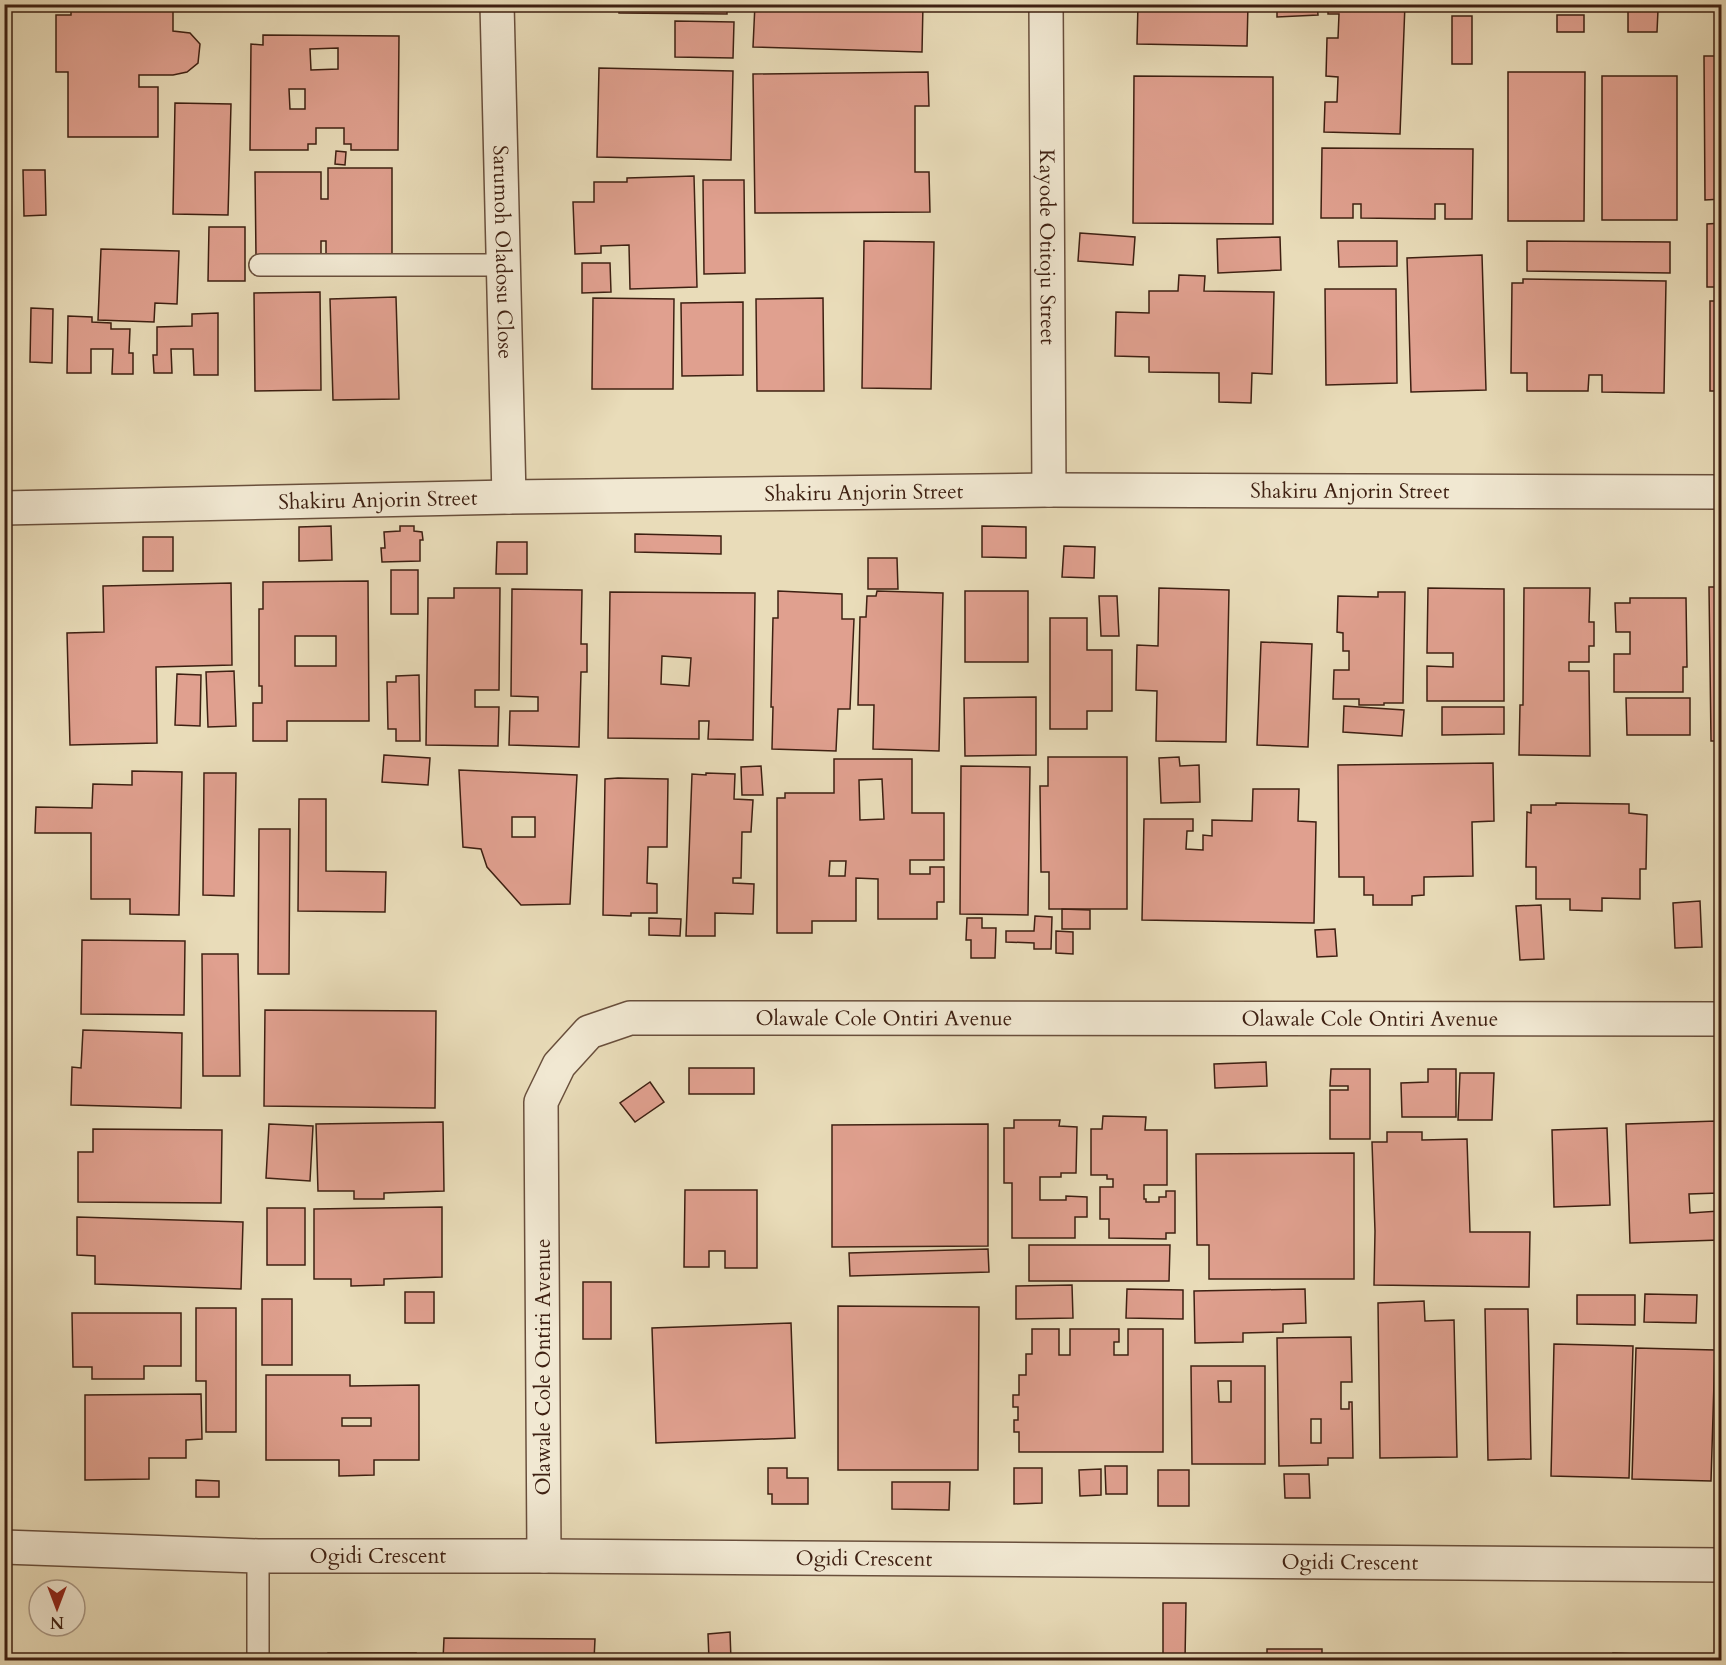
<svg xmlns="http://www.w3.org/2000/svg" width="1726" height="1665" font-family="Cardo,serif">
<rect width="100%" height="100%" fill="#e9dcb9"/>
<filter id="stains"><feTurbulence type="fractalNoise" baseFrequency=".00333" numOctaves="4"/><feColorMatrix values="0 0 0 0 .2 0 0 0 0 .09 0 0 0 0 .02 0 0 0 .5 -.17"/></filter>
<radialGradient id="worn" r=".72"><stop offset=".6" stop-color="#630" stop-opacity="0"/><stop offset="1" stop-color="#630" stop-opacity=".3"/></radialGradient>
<g fill="#e0a08f" stroke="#3e2012" stroke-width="1.5" fill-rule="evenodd">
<polygon points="71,4 173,4 173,31 190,33 200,44 198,63 187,72 173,75 139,75 139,87 158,87 158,137 68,137 68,72 56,72 56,15 71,15"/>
<polygon points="619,4 727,4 727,14 619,13"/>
<polygon points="755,4 923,4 922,52 753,47"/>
<polygon points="1138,4 1248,4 1247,46 1137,44"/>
<polygon points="1277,4 1317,4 1318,15 1277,17"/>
<polygon points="1328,4 1405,4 1400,134 1324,132 1325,102 1337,102 1338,77 1326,76 1327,38 1338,38 1339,14 1328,14"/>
<polygon points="1628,9 1658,10 1657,32 1628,32"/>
<rect x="1557" y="15" width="27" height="17"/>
<rect x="1452" y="16" width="20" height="48"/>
<polygon points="675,21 734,22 733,58 675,57"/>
<path d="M263,35l136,1 -1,114h-47v-6h-7v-16h-28v16h-8v6h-58l1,-106 12,1zM338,48v21l-27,1 -1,-21zM289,89h16v20h-15z"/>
<polygon points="1704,56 1722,56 1722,199 1705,200"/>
<polygon points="599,68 733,71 731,160 597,157"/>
<polygon points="928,72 929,106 915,106 915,172 929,172 930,212 755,213 753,74"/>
<polygon points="1508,72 1585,72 1584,221 1508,221"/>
<polygon points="1134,76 1273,77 1273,224 1133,223"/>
<rect x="1602" y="76" width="75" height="144"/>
<polygon points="175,103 231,104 228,215 173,214"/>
<polygon points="1322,148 1473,149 1472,219 1445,219 1445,204 1435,204 1435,219 1361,218 1361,204 1353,204 1353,218 1321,218"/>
<polygon points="336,151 346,152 345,165 335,164"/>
<polygon points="328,168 392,168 392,255 326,256 326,241 321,241 321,256 256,256 255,172 321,172 321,199 328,199"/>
<polygon points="23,170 45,170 46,215 24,216"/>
<polygon points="694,176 697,287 630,289 629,245 601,246 601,253 575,254 573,202 594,202 594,182 627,182 627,178"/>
<polygon points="703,180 744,180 745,273 704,274"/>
<polygon points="1722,223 1722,287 1707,287 1707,224"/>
<polygon points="209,227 245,227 245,281 208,281"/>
<polygon points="1080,233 1135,237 1133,265 1078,261"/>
<polygon points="1280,237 1281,270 1218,273 1217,239"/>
<polygon points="864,241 934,242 931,389 862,388"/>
<polygon points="1338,241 1397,241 1397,266 1339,267"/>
<polygon points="1527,241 1670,242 1670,273 1527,271"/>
<polygon points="101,249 179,251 177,304 155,303 154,322 98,320"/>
<polygon points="1482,255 1486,390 1411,392 1407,258"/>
<polygon points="582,263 610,263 611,292 582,293"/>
<polygon points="1179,275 1205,276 1204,291 1274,292 1272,374 1252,373 1251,403 1219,402 1219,373 1149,372 1149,357 1115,356 1116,312 1149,313 1149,291 1178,291"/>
<polygon points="1523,279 1666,281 1664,393 1602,392 1602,375 1589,375 1588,391 1527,391 1527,373 1511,373 1512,283 1523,283"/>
<polygon points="1325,289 1396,289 1397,383 1326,385"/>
<polygon points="320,292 321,390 255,391 254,293"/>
<polygon points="396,297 399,399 333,400 330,299"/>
<polygon points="593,298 674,299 673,389 592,389"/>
<polygon points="823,298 824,391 757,391 756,299"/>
<rect x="1710" y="301" width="12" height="90"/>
<polygon points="743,302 743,375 682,376 681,303"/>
<polygon points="31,308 53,309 52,363 30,362"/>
<polygon points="218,313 218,375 194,375 193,349 171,349 172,373 154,373 153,355 157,355 157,327 192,326 192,314"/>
<polygon points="68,316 92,317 92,322 111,323 111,329 130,329 129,353 133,353 133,374 112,374 113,349 91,349 91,373 67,373"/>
<polygon points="331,526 332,560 299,561 299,527"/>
<polygon points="400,526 414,526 414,531 422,532 423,540 420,540 420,561 382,562 381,548 385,548 384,532 400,531"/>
<polygon points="982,526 1026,527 1026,558 982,557"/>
<polygon points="635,534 721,536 721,554 635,552"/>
<rect x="143" y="537" width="30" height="34"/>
<polygon points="497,542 527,542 527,574 496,574"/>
<polygon points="1064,546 1095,547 1094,578 1062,577"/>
<polygon points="868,558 897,558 898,589 868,589"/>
<rect x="391" y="570" width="27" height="44"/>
<path d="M368,581l1,140h-82v20h-34v-38h9v-17h-3v-77h4v-27zM295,636h41v30h-41z"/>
<polygon points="231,583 232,665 156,667 157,743 70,745 67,633 104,632 103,586"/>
<polygon points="1709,587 1722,587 1722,741 1711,741"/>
<polygon points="454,588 500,588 499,690 475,690 475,707 499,707 498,746 426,745 428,598 454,598"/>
<polygon points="1159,588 1229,590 1226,742 1156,741 1157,691 1136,690 1137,645 1158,646"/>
<polygon points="1428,588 1504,589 1504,701 1427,701 1427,666 1453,667 1453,653 1427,653"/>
<polygon points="1524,588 1590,588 1589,622 1594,622 1594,646 1589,646 1589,662 1569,662 1569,671 1589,671 1590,756 1519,755 1520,705 1523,705"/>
<polygon points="512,589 582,590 581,644 587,644 587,672 581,672 579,747 509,745 510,711 538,711 538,697 511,696"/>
<polygon points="778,591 842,594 842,619 854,619 850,709 838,709 836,751 772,749 773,707 771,707 773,618 778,618"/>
<polygon points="877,591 943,593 939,751 873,749 874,705 858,705 860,617 866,617 867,596 876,596"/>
<rect x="965" y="591" width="63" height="71"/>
<path d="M610,592l145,1 -2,147 -45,-1 1,-18h-10v18l-91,-1zM662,656l29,2 -2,28 -28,-2z"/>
<polygon points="1378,592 1405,592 1403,703 1384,703 1384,705 1359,705 1359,699 1333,699 1334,670 1349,670 1349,651 1343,651 1343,633 1337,632 1338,596 1378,597"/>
<polygon points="1099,596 1117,596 1119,636 1101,636"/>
<polygon points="1630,598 1686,598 1687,667 1683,667 1683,692 1614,692 1614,654 1630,654 1630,632 1616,632 1615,603 1630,603"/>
<polygon points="1050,618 1087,618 1087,650 1112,650 1112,711 1087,711 1087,729 1050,729"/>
<polygon points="1261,642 1312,644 1308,747 1257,745"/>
<polygon points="234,671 236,726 208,727 206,672"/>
<polygon points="177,674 201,675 200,726 175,725"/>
<polygon points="419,675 420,741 396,741 396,729 388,729 387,682 396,682 396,676"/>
<polygon points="1036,697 1036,755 965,756 964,698"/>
<polygon points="1626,698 1690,698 1690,735 1627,735"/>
<polygon points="1344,706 1404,710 1402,736 1343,732"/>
<polygon points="1442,707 1504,707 1504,734 1442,735"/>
<polygon points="384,755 430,758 428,785 382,782"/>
<polygon points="1048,757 1127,757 1127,909 1049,909 1049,872 1041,872 1040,786 1048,786"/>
<polygon points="1179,757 1180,766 1199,765 1200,802 1161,803 1159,758"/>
<path d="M834,759h78v54h32v47h-34v14h20v-7h14v35h-7v17h-59v-40l-22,-1v43h-44v12h-35v-135h8v-5h49zM882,779l2,40 -24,1 -1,-40zM830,861h16l-1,15h-16z"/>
<polygon points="1493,763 1494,821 1472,822 1473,876 1424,877 1424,895 1412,896 1412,905 1373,905 1373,895 1364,895 1364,877 1339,877 1338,765"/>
<polygon points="761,766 763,795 742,795 741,767"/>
<polygon points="961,766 1030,767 1028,915 960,914"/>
<path d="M459,770l118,5 -7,129 -49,1 -34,-38 -6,-18 -18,-2zM512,817h23v20h-23z"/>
<polygon points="132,771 182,772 179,915 130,914 130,899 91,899 91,833 35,833 36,807 92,808 93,784 132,785"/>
<polygon points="204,773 236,773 234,896 203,895"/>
<polygon points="706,773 735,774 734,799 753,800 751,832 742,832 741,878 733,878 733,883 754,884 753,914 715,913 715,936 686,936 692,774 706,775"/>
<polygon points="618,778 668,779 667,847 648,847 647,883 657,884 657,913 631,913 631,916 603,915 605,779"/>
<polygon points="1253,789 1299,789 1298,821 1316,822 1314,923 1142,920 1144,819 1193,819 1193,831 1187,831 1186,849 1203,850 1203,835 1212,836 1212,820 1252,821"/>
<polygon points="299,799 326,799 326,871 386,872 385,912 298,911"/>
<polygon points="1556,803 1629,804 1629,813 1647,815 1646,869 1640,869 1640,899 1602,898 1602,911 1570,910 1570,899 1536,899 1536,867 1526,867 1527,812 1531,813 1531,805 1556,805"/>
<polygon points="259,829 290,829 289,974 258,974"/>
<polygon points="1700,901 1702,947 1675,948 1673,903"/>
<polygon points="1541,905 1544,959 1520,960 1516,906"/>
<polygon points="1062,909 1090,910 1090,929 1062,929"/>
<polygon points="1035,916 1052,917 1051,949 1034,949 1034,943 1006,942 1006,931 1034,931"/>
<polygon points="649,918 681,919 680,936 649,935"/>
<polygon points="967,918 982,918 982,928 996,928 995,958 971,958 971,940 966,940"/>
<polygon points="1335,929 1337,956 1317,957 1315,930"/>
<polygon points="1056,931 1073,932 1073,954 1056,953"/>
<polygon points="82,940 185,941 184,1015 81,1014"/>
<polygon points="202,954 238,954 240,1076 203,1076"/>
<polygon points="265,1010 436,1011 435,1108 264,1106"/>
<polygon points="83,1030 182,1033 181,1108 71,1105 72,1067 81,1068"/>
<polygon points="1266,1062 1267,1086 1215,1088 1214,1064"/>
<rect x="689" y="1068" width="65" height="26"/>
<polygon points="1331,1069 1370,1069 1370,1139 1330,1139 1330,1090 1348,1090 1348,1086 1330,1086"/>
<polygon points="1428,1069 1456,1069 1456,1117 1402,1117 1401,1083 1428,1082"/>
<polygon points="1460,1073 1494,1073 1492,1120 1458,1120"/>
<polygon points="650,1082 664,1102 635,1122 620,1103"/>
<polygon points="1103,1116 1146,1117 1145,1130 1167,1130 1167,1185 1144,1185 1144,1199 1146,1199 1146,1202 1159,1202 1159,1197 1166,1197 1166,1191 1175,1191 1175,1233 1166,1233 1166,1239 1109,1238 1109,1219 1100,1219 1100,1187 1113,1187 1113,1179 1107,1179 1107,1175 1091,1175 1091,1129 1102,1129"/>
<polygon points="1014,1120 1060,1120 1059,1126 1077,1127 1076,1173 1061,1173 1061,1177 1040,1177 1040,1200 1066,1200 1066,1196 1087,1197 1087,1217 1075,1217 1075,1238 1012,1238 1012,1183 1004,1183 1004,1128 1014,1128"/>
<polygon points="1717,1121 1719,1193 1689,1194 1690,1213 1719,1211 1720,1240 1630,1243 1626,1124"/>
<polygon points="443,1122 444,1191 384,1193 384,1199 354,1199 354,1191 318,1191 316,1124"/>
<polygon points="269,1124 313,1126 310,1181 266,1178"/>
<polygon points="988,1124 988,1246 832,1247 832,1125"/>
<polygon points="1607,1128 1610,1205 1554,1207 1552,1130"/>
<polygon points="93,1129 222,1130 221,1203 78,1202 78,1152 93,1152"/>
<polygon points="1387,1132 1422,1132 1422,1140 1467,1139 1470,1232 1530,1232 1529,1287 1374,1285 1375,1231 1372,1142 1387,1142"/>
<polygon points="1354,1153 1354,1279 1209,1279 1209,1245 1197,1245 1196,1154"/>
<polygon points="685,1190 757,1190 757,1268 725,1268 725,1251 709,1251 709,1267 684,1267"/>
<polygon points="442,1207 442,1277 384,1279 384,1285 351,1286 351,1279 314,1279 314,1209"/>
<rect x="267" y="1208" width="38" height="57"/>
<polygon points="77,1217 243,1222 241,1289 95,1284 95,1256 77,1255"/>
<polygon points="1029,1245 1170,1245 1169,1281 1029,1281"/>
<polygon points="988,1249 989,1272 850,1276 849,1253"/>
<rect x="583" y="1282" width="28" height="57"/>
<polygon points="1072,1285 1073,1318 1016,1319 1016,1286"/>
<polygon points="1127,1289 1183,1290 1183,1319 1126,1318"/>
<polygon points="1305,1289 1306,1323 1283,1324 1283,1332 1243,1333 1243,1342 1195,1343 1194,1291"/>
<rect x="405" y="1292" width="29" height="31"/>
<polygon points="1645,1294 1697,1295 1696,1323 1644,1322"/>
<polygon points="1577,1295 1635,1295 1635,1325 1577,1324"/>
<rect x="262" y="1299" width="30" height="66"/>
<polygon points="1424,1301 1425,1321 1454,1320 1457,1457 1380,1458 1378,1303"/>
<polygon points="838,1306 979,1307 978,1470 838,1470"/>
<polygon points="196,1308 236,1308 236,1432 206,1432 206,1381 196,1381"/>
<polygon points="1485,1309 1528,1309 1531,1459 1488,1460"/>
<polygon points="72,1313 181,1313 181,1366 144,1366 144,1379 92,1379 92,1367 73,1367"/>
<polygon points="791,1323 795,1438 656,1443 652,1328"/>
<polygon points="1032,1329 1059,1329 1059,1355 1070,1355 1070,1329 1119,1329 1119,1342 1114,1342 1114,1355 1128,1355 1128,1329 1163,1329 1163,1452 1019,1452 1019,1432 1014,1432 1014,1420 1018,1420 1018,1407 1013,1407 1013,1395 1019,1395 1019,1375 1026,1375 1026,1354 1032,1354"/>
<path d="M1351,1337l1,45h-11v27h8v-7h3l1,56h-25v7l-49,1 -2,-128zM1311,1419h10v24h-10z"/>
<polygon points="1554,1344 1633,1346 1629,1478 1551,1476"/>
<polygon points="1636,1348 1715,1350 1711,1481 1632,1479"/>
<path d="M1191,1366h74v98h-73zM1218,1381h13v21h-12z"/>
<path d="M266,1375h84v11l69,-1v75h-45v15l-35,1v-16h-73zM342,1418h29v8h-29z"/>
<polygon points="201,1394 202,1439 186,1440 186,1458 149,1458 149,1479 85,1480 85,1395"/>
<polygon points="1105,1466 1127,1466 1127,1494 1106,1494"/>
<polygon points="768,1468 787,1468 787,1478 808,1478 808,1504 772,1504 772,1494 768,1494"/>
<polygon points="1014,1468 1042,1468 1042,1503 1014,1504"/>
<polygon points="1101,1469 1101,1495 1080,1496 1079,1470"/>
<rect x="1158" y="1470" width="31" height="36"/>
<polygon points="1284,1474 1309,1474 1310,1498 1285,1498"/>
<polygon points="196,1480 219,1481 219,1497 196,1497"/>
<polygon points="892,1482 950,1482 949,1510 892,1509"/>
<polygon points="1163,1603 1186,1603 1185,1660 1163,1660"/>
<polygon points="730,1632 731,1660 709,1660 708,1634"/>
<polygon points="444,1638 595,1639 594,1660 443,1660"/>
<rect x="1267" y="1649" width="55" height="11"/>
<rect x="328" y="1653" width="88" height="7"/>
<polygon points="1613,1653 1636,1654 1635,1660 1613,1660"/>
<polygon points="892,1654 956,1655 956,1660 892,1660"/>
<polygon points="1664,1655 1690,1656 1690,1660 1664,1660"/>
<rect x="1073" y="1657" width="42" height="3"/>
<rect x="1011" y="1659" width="39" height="1"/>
</g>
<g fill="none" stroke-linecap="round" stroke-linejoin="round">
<defs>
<g id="lane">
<polyline points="260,265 503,265"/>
<polyline points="258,1556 258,1660"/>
</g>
<g id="street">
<path id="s1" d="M497,4l12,493"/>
<path id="s2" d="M1046,4l3,486"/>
<path id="s3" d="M4,508l505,-11 540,-7 673,2"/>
<path id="s4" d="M4,1547l254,9h286l1178,9"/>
<path id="s5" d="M544,1556l-3,-454 18,-37 30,-33 41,-14 1092,1"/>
</g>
</defs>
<use href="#lane" stroke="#694f3c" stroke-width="24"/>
<use href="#street" stroke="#694f3c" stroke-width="36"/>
<use href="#lane" stroke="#f1e8d2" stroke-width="21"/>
<use href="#street" stroke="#f1e8d2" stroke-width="33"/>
</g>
<g text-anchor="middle" stroke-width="6" stroke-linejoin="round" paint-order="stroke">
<g font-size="21" fill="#3e2012" stroke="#f1e8d2">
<text dy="7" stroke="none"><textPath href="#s2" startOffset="243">Kayode Otitoju Street</textPath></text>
<text dy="7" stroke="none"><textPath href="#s1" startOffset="248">Sarumoh Oladosu Close</textPath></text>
<text dy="7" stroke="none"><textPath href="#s3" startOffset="1346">Shakiru Anjorin Street</textPath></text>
<text dy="7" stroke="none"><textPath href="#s3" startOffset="860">Shakiru Anjorin Street</textPath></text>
<text dy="7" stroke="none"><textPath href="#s3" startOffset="374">Shakiru Anjorin Street</textPath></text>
<text dy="7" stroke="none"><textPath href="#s5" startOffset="837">Olawale Cole Ontiri Avenue</textPath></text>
<text dy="7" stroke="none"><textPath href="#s5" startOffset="1323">Olawale Cole Ontiri Avenue</textPath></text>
<text transform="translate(543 1367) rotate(-90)" y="7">Olawale Cole Ontiri Avenue</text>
<text dy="7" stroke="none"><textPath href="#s4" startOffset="374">Ogidi Crescent</textPath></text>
<text dy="7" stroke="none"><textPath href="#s4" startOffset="860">Ogidi Crescent</textPath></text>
<text dy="7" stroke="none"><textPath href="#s4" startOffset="1346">Ogidi Crescent</textPath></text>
</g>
</g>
<rect width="1726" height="1665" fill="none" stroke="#e9dcb9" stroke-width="24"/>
<rect x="6" y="6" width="1714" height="1653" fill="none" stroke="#3e2012" stroke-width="3"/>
<rect x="12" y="12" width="1702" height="1641" fill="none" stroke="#3e2012" stroke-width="1.5"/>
<g transform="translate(57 1608) rotate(180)"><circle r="28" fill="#f1e8d2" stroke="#a99885" stroke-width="1.5"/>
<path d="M0-4.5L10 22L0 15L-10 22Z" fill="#8f2418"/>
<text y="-9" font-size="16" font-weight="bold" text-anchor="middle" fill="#3e2012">N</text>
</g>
<rect width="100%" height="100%" filter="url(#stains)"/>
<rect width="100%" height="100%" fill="url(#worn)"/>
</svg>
